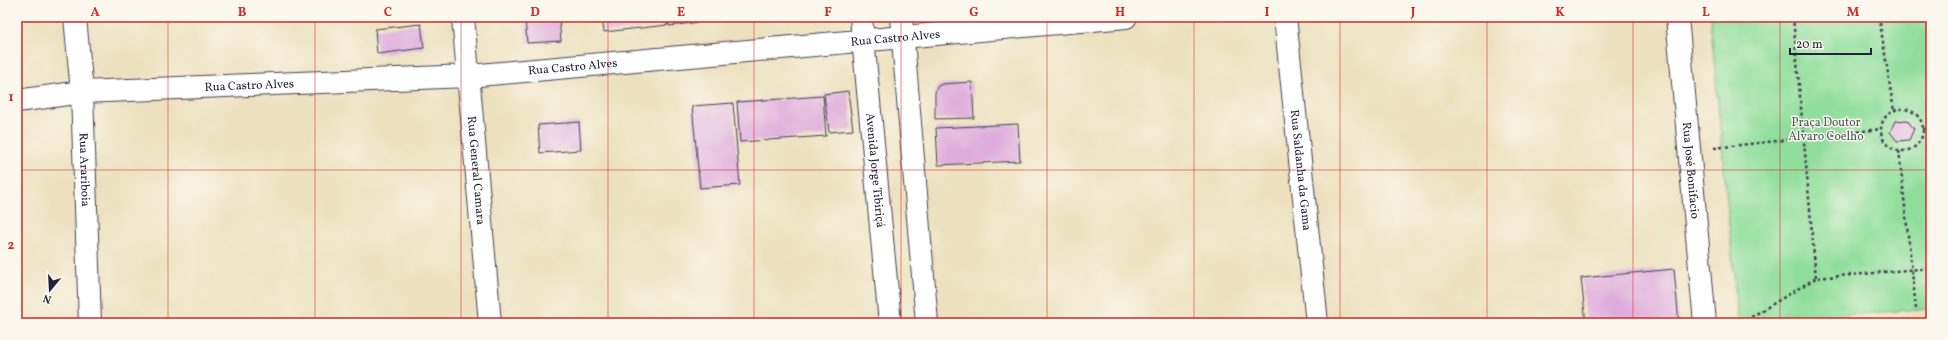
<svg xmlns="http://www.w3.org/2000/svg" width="1948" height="340" font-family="Vollkorn,serif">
<rect width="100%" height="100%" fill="#fbf7ec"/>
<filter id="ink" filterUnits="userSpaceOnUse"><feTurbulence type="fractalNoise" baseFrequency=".025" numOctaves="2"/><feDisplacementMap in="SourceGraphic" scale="8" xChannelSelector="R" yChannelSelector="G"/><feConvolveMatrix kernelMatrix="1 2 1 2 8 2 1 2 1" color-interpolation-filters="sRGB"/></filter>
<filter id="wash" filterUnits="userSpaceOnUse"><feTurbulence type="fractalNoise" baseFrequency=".012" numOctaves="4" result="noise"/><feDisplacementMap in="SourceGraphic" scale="16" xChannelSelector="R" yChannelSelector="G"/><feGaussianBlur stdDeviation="0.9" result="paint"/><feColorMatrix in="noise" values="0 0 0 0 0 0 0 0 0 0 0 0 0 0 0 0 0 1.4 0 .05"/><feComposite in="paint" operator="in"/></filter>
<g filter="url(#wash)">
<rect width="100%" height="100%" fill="#ece0be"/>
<polygon fill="#8fde9c" stroke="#58806c" points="1710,17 1931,17 1931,308 1757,323 1738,323"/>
<g id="blocks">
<g fill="#deabdc">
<polygon points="525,17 559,17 561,41 527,43"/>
<polygon points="602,17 667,17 668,25 604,32"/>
<polygon points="668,17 708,17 708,21 669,26"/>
<polygon points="421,24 424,48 377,54 375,29"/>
<polygon points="972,82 974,118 935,119 935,92 938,86 942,84"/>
<polygon points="848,91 853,130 829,132 824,94"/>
<polygon points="823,96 826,136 740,142 737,102"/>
<polygon points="733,103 740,185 700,188 692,106"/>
<polygon points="1907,120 1914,129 1909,140 1897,141 1890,132 1895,121"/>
<polygon points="579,122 581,150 540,153 538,125"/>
<polygon points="1018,124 1020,161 938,165 936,128"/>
<polygon points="1674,269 1679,323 1586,323 1581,278"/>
</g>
</g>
</g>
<g filter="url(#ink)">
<use href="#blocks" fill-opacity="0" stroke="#403e4f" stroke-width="1"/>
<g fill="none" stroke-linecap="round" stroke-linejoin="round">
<defs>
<g id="street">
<path id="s1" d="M75,17l7,75 8,231"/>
<path id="s2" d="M463,17l27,306"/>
<path id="s3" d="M1285,17l32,306"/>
<path id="s4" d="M1677,17l28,306"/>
<path id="s5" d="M17,101l65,-9 386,-16 658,-59"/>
</g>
<g id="secondary">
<path id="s6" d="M861,17l29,306"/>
<polyline points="901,17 927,323"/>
</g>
</defs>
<use href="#street" stroke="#403e4f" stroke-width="24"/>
<use href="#secondary" stroke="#403e4f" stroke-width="24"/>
<g stroke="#403e4f" stroke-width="2.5" stroke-dasharray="3 3" stroke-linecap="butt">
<polyline points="1793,17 1816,278 1931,268"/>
<polyline points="1879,17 1894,111"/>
<circle cx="1902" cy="130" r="21"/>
<polyline points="1923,129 1931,129"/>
<polyline points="1714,148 1881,129"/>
<polyline points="1899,151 1916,309"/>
<polyline points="1741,323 1816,278"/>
</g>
<use href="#street" stroke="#fff" stroke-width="22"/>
<use href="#secondary" stroke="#fff" stroke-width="22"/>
</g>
</g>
<path fill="none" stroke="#d62828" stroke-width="1" stroke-opacity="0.55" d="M168,17v306M315,17v306M461,17v306M608,17v306M754,17v306M901,17v306M1047,17v306M1194,17v306M1340,17v306M1487,17v306M1633,17v306M1780,17v306M17,170h1914"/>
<g text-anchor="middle" stroke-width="3" stroke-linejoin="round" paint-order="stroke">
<g font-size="12" fill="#22223b" stroke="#fbf7ec">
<text dy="4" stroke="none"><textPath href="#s5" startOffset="881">Rua Castro Alves</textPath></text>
<text dy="4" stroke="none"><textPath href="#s5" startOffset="557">Rua Castro Alves</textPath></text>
<text dy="4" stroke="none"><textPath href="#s5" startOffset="233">Rua Castro Alves</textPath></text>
<text dy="4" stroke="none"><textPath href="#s1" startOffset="153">Rua Arariboia</textPath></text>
<text dy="4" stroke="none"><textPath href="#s2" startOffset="154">Rua General Camara</textPath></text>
<text dy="4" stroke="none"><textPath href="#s6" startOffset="154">Avenida Jorge Tibiriçá</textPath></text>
<text dy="4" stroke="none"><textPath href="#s3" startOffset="154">Rua Saldanha da Gama</textPath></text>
<text dy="4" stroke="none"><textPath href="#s4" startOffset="154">Rua José Bonifacio</textPath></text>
</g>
<g font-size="12" fill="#435a58" stroke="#fbf7ec">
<text x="1826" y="126">Praça Doutor<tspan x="1826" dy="14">Alvaro Coelho</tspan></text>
</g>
</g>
<rect width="1948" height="340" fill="none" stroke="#fbf7ec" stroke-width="44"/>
<g transform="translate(50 290) rotate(198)" stroke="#fbf7ec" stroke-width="3" paint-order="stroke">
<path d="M0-3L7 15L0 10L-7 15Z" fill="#22223b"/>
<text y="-6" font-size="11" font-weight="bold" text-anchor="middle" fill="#22223b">N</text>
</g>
<path d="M1790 48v6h81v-6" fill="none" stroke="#22223b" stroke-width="2"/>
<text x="1796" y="48" font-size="12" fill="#22223b" stroke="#fbf7ec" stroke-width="3" paint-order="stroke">20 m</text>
<rect x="22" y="22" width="1904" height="296" fill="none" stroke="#d62828" stroke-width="1.5"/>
<g font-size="13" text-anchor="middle" font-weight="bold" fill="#d62828">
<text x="95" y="16">A</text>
<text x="242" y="16">B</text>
<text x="388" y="16">C</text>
<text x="535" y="16">D</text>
<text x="681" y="16">E</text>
<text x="828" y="16">F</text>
<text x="974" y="16">G</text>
<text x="1120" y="16">H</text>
<text x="1267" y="16">I</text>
<text x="1413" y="16">J</text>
<text x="1560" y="16">K</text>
<text x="1706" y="16">L</text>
<text x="1853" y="16">M</text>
<text x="11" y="101">1</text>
<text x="11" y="249">2</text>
</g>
</svg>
